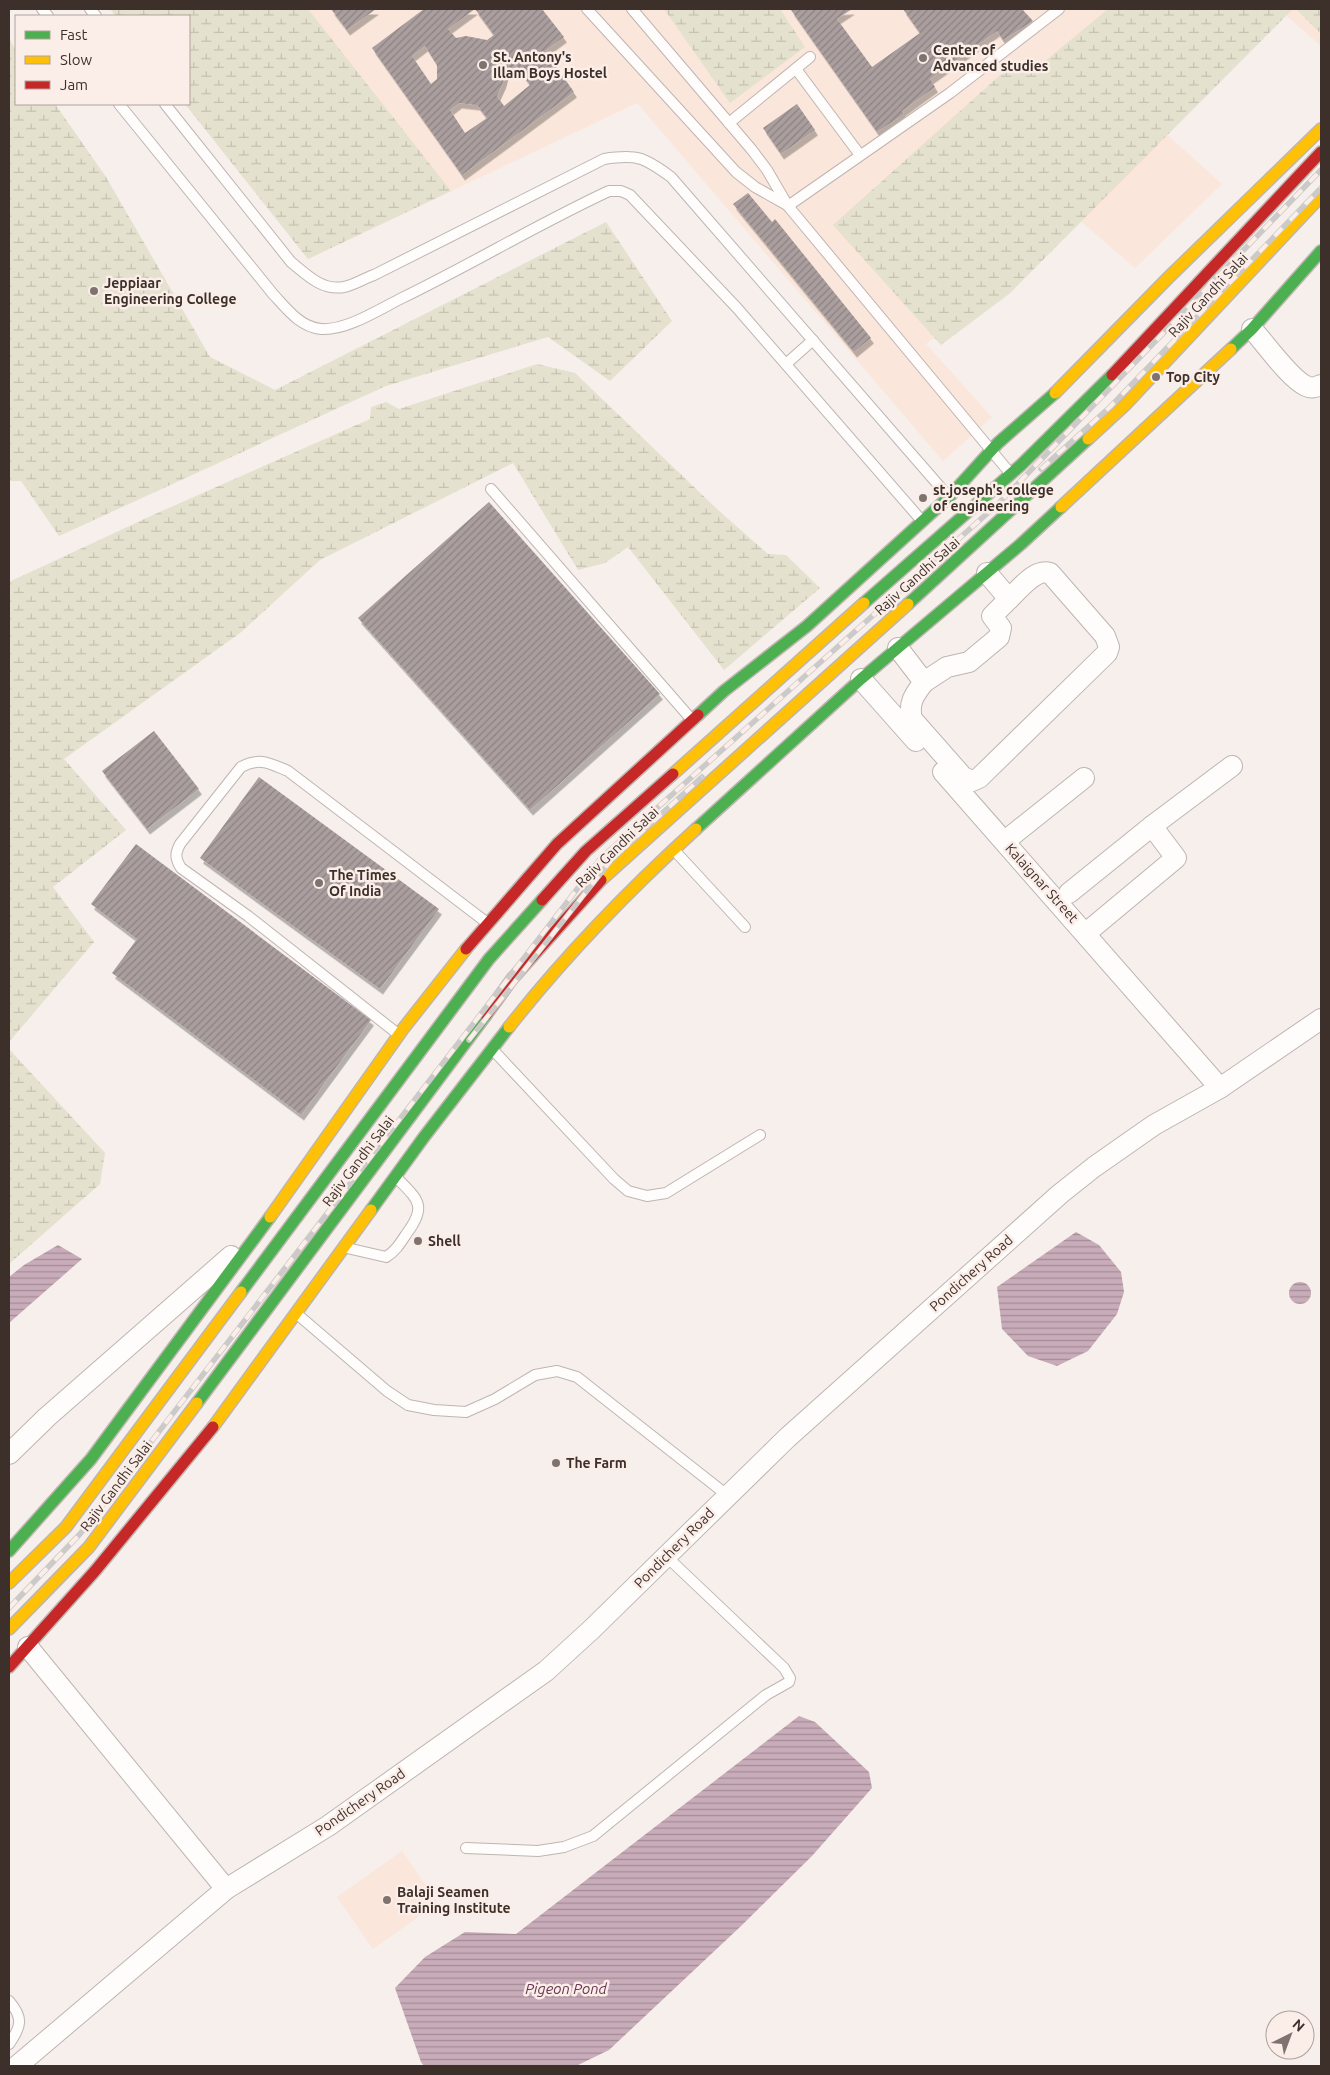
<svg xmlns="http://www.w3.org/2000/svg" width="1330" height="2075" font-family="Ubuntu,sans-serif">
<defs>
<pattern id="wetland-marsh" width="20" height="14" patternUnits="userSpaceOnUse" patternTransform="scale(1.25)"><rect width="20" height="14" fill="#e4e1ce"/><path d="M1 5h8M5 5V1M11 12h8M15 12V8" fill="none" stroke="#c4c1b1"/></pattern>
<pattern id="water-rules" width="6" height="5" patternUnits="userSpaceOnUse" patternTransform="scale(1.25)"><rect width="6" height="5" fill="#c8acb9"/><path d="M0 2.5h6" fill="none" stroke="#a48c97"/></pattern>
<pattern id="building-hatch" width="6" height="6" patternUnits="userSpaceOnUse" patternTransform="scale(1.25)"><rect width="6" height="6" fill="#aa9f9e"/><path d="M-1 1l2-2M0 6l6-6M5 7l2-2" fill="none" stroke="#8c8281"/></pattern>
<filter id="shadow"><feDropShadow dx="3" dy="5.5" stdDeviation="0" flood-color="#0004"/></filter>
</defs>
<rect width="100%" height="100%" fill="#f6efeb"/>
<g fill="#fbe6db">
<polygon points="110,9 1275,9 1161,129 1222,184 1135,268 1069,211 993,291 926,344 992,417 943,461 637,103 308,259 185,104 189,104 189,16 116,16"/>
<polygon points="1279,9 1321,9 1321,46"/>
<polygon points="402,1851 438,1903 373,1949 337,1897"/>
</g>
<g fill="url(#wetland-marsh)">
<polygon points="110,9 308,9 451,191 308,259 185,104 189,104 189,16 116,16"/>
<polygon points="664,9 780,9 805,47 730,103"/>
<polygon points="1108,9 1293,9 1009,294 941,345 833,225 1007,69 1032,72"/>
<polygon points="1296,9 1321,9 1321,30 1319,32"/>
<polygon points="9,39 16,50 16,104 55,104 106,177 210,357 275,390 606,222 672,321 610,381 548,337 386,386 59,536 21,481 9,481"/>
<polygon points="537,364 575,373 718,510 768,554 786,555 820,588 724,670 628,547 605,563 578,570 513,463 320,560 240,633 64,759 126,830 53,887 94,942 9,1042 9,582 153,515 370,419 371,407 386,402 399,409"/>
<polygon points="9,1049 105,1153 100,1184 9,1264"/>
</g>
<g fill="url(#water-rules)">
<polygon points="1076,1232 1099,1245 1121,1272 1124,1292 1117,1314 1088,1351 1057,1366 1028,1356 1002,1329 997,1287"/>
<polygon points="58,1245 82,1259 9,1323 9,1277 24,1265"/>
<circle cx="1300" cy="1293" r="11"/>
<polygon points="799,1716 815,1722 869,1772 872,1788 812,1856 740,1927 609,2050 576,2066 424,2066 421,2062 395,1988 425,1957 465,1932 516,1934"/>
</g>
<g fill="url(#building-hatch)" fill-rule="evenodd" filter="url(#shadow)">
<polygon points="331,9 376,9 347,30"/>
<path d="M424,9h118l22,28 -19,14 29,41 -112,83 -90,-127zM475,9l19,26 -7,5 -21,-4 -10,2 -8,-9zM425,46l12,19v14l-6,5 -19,-28zM516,65l14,20 -26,21 -7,-10 6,-13 3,-11zM459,103l18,2 10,13 -22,15 -15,-23z"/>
<polygon points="793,9 829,9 830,10 852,9 837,19 872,67 920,33 903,9 1022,9 1033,21 1003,40 997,31 930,79 935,87 902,111 904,114 877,132 791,10"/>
<polygon points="797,104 815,130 781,154 763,128"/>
<polygon points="748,193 772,222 775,219 871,338 854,352 733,204"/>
<polygon points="489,502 660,694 530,810 358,618"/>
<polygon points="154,731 199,789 147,829 102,771"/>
<polygon points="259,777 439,909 380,989 200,858"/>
<polygon points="136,844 371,1020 301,1115 112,973 137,939 91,904"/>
</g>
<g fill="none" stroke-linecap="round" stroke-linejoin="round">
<defs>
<g id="lane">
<polyline points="42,9 48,16"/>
<polyline points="90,9 96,16"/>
<polyline points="587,9 736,172 755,187 787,205"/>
<polyline points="632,9 752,150 767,170 788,206 1010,473"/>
<polyline points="796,69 860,155"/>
<path d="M119,104l154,190c14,15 27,33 48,35 25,2 59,-20 81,-31 70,-34 136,-74 207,-107h12l9,4 107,113 185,213"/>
<path d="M165,104l126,158c16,13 31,29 53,25 10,-2 21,-9 30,-12l230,-116c33,-5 40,-2 67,18l277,319"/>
<polyline points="729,123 810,57"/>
<polyline points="788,206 950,93 1059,9"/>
<polyline points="786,364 813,340"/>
<polyline points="491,489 692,720"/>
<polyline points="674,850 745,927"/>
<path d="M398,1034l-150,-118 -67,-48c-6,-10 -6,-14 -1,-24l61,-77c19,-10 28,-4 47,4l198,151"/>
<polyline points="493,1050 614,1179 628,1191 647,1196 666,1193 760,1135"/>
<path d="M347,1248l39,9c10,-6 15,-15 21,-24 21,-28 10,-34 -11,-56"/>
<polyline points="297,1314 387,1391 408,1405 434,1410 466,1412 495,1399 535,1375 557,1371 577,1377 727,1495"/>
<polyline points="466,1848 538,1851 564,1847 593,1836 766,1695 789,1682 790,1678 784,1668 666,1556"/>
<path d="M9,2001c15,17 12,26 0,43"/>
</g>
<g id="street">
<path d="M1252,329c13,14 38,50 54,57 6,3 10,1 15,-1"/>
<path d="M898,648l26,34c-10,13 -16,21 -12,37l51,58 9,4 7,-3 128,-125 2,-6 -4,-11 -55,-63c-15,-5 -30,16 -41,26l-22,-26"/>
<polyline points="861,679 916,741"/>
<polyline points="924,682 947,667 969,662 999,637 1001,628 992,616 1009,599"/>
<polyline points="943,772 1220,1088"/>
<polyline points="1005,841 1084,778"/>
<polyline points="1069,893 1152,826"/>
<polyline points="1086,933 1176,858 1152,826 1232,766"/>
<polyline points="9,1454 47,1417 231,1256"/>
<polyline points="28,1647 226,1889"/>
<polyline points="17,2066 226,1889 328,1826 546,1671 592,1629 787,1438 1060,1194 1094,1167 1154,1125 1220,1088 1321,1019"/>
</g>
<g id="fast">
<polyline points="1231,349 1252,329 1321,251"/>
<polyline points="864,603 1021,465 1112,375"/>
<polyline points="908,604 1088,439"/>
<polyline points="698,715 724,691 807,626 949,497 998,443 1055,393"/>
<polyline points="696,829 861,679 1021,544 1061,507"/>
<polyline points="371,1210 424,1137 509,1027"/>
<polyline points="241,1292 489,959 542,900"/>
<polyline points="197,1403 486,1015"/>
<polyline points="9,1551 91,1459 270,1217"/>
</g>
<g id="slow">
<polyline points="1055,393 1169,277 1321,129"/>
<polyline points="1088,439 1126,404 1321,196"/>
<polyline points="1061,507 1231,349"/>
<polyline points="673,774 864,603"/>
<polyline points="601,880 908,604"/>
<path d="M509,1027c55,-70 121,-138 187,-198"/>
<polyline points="270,1217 403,1029 466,949"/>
<polyline points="213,1427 371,1210"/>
<polyline points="9,1583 66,1527 241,1292"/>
<polyline points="9,1629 89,1547 197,1403"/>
</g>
<g id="jam">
<polyline points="1112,375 1321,152"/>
<polyline points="542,900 586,851 673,774"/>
<polyline points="466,949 557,844 698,715"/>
<polyline points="486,1015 512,979 601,880"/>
<polyline points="9,1667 95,1571 213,1427"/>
</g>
</defs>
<use href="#lane" stroke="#beb5b1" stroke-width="12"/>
<use href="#street" stroke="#beb5b1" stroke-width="22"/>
<use href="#fast" stroke="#beb5b1" stroke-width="14"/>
<use href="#slow" stroke="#beb5b1" stroke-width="14"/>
<use href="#jam" stroke="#beb5b1" stroke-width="14"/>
<use href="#lane" stroke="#fefdfc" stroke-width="10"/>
<use href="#street" stroke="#fefdfc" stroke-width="20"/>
<use href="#fast" stroke="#4caf50" stroke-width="11"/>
<use href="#slow" stroke="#ffc107" stroke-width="11"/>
<use href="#jam" stroke="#c62828" stroke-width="11"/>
<defs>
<g id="rail">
<polyline points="1041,469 1110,407 1321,188"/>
<polyline points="469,1040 612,859 702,777"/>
<polyline points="9,1608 80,1534 601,858 1000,502 1321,170"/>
</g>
</defs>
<use href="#rail" stroke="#cccac8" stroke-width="5.5"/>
<use href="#rail" stroke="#fbede7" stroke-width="4" stroke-dasharray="11" stroke-linecap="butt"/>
</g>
<g fill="#7e736e" stroke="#fbede7" stroke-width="2">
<circle cx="923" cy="58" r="5"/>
<circle cx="483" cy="65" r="5"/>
<circle cx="94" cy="291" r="5"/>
<circle cx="1156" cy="377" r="5"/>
<circle cx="923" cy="498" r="5"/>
<circle cx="319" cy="883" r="5"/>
<circle cx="418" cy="1241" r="5"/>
<circle cx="556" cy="1463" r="5"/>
<circle cx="387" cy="1900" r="5"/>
</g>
<g text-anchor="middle" stroke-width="5" stroke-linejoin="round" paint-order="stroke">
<g font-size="14" font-weight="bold" fill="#3d302a" stroke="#fbede7" text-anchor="start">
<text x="933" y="55">Center of<tspan x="933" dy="16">Advanced studies</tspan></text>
<text x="493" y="62">St. Antony's<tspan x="493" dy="16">Illam Boys Hostel</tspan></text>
<text x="104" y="288">Jeppiaar<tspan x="104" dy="16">Engineering College</tspan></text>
<text x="1166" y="382">Top City</text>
<text x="933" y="495">st.joseph's college<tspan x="933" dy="16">of engineering</tspan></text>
<text x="329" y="880">The Times<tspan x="329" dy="16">Of India</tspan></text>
<text x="428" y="1246">Shell</text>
<text x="566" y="1468">The Farm</text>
<text x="397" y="1897">Balaji Seamen<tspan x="397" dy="16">Training Institute</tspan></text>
</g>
<g font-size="14" fill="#3d302a" stroke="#fbede7">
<text transform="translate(1208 295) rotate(-47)" y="5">Rajiv Gandhi Salai</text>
<text transform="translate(917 576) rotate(-42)" y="5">Rajiv Gandhi Salai</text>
<text transform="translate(617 847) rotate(-44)" y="5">Rajiv Gandhi Salai</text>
<text transform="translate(1042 883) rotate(48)" y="5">Kalaignar Street</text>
<text transform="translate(358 1161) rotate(-53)" y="5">Rajiv Gandhi Salai</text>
<text transform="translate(971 1273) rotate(-42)" y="5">Pondichery Road</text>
<text transform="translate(116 1486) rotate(-53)" y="5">Rajiv Gandhi Salai</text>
<text transform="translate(674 1548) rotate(-45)" y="5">Pondichery Road</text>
<text transform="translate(360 1802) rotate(-35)" y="5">Pondichery Road</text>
</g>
<g font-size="15" font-style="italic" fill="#693755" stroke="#fbede7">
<text x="566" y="1994">Pigeon Pond</text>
</g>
</g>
<rect width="1330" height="2075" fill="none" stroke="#3d302a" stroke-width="20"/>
<rect x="15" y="15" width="175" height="90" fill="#fbede7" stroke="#afa19b"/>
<rect x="25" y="31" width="25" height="8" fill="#4caf50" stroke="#afa19b"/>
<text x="60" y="40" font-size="15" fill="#3d302a">Fast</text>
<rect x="25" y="56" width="25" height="8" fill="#ffc107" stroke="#afa19b"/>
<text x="60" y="65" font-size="15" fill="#3d302a">Slow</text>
<rect x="25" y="81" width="25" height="8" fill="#c62828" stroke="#afa19b"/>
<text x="60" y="90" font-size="15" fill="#3d302a">Jam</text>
<g transform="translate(1290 2035) rotate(42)"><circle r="24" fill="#fbede7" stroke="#afa19b"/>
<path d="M0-4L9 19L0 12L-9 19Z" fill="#7e736e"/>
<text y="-8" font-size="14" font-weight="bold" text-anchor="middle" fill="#3d302a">N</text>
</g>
</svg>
